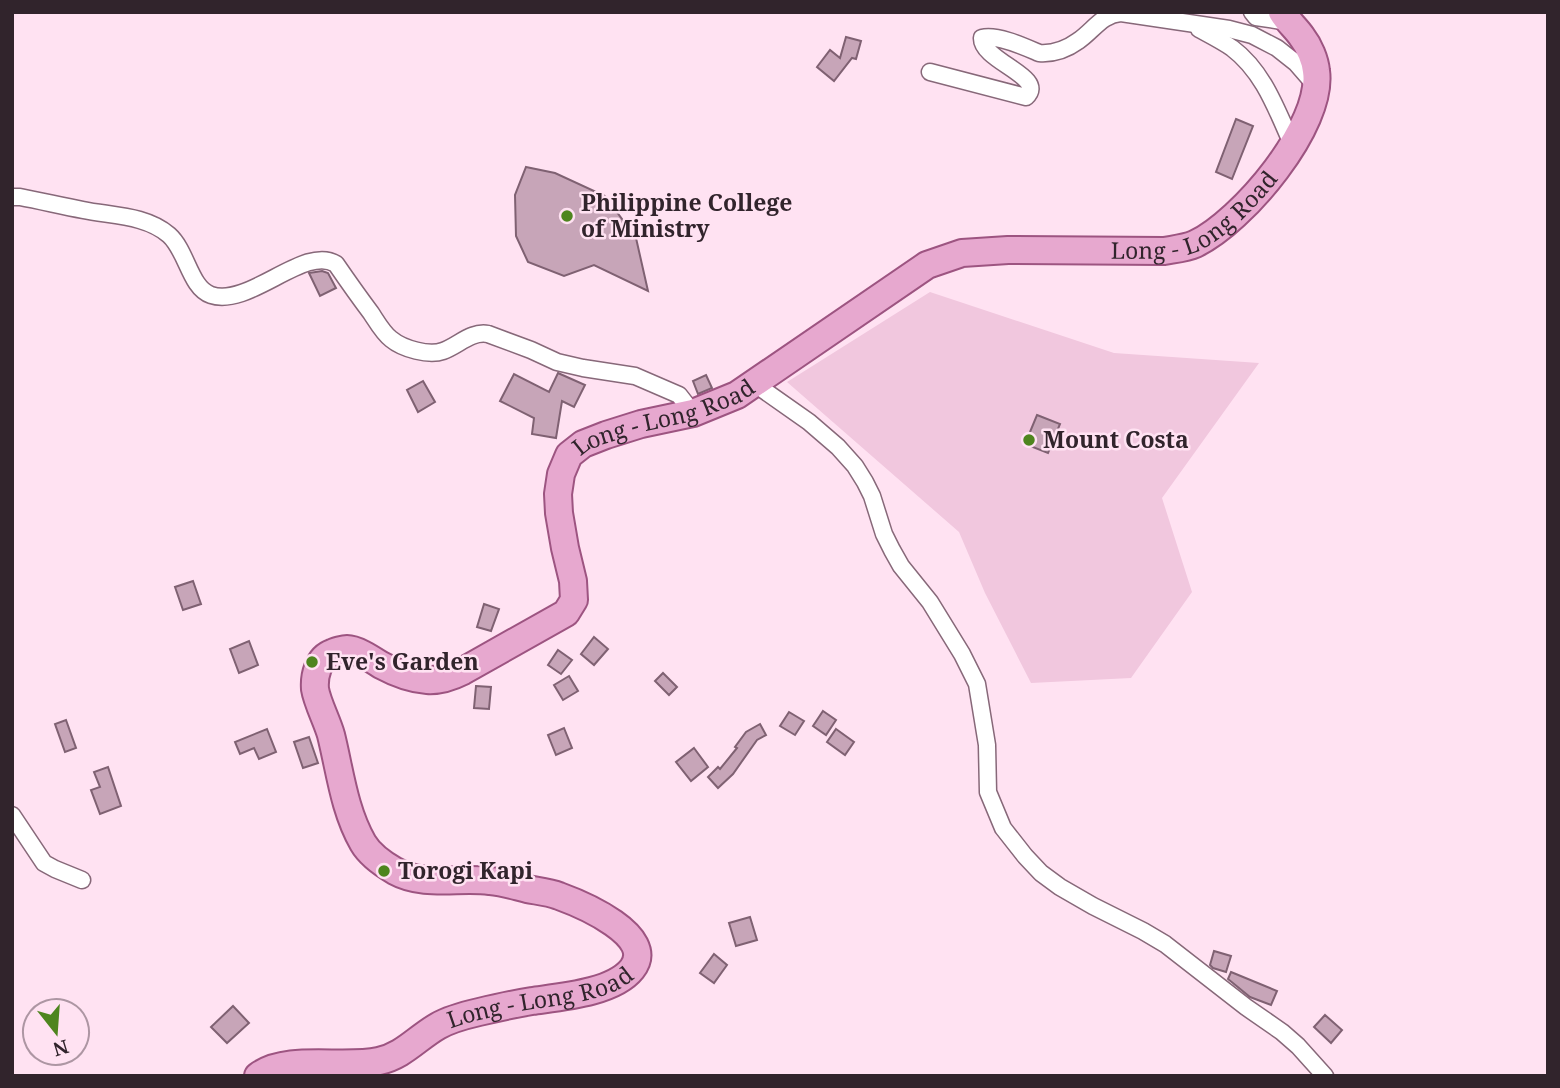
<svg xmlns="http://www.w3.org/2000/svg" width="1560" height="1088" font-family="'Noto Serif',serif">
<rect width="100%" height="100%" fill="#ffe2f2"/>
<polygon fill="#f1c7de" points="930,292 1114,353 1259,363 1162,498 1192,592 1131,678 1031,683 985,593 959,532 787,382"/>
<g fill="#c7a5b8" stroke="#7f6172" stroke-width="2">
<polygon points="846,37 861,41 856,59 852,58 834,81 817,67 830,50 840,58"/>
<polygon points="1236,119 1253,126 1232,179 1216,172"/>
<polygon points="526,167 555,173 605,196 636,238 648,291 594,265 564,276 528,262 516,236 515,195"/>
<polygon points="322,271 328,273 336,288 320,296 309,273"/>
<polygon points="558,373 585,385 574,407 562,401 556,438 532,434 534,418 500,401 514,374 549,392"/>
<polygon points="706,375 712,388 698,394 693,381"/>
<polygon points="423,381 435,402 418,412 407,390"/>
<polygon points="1037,415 1060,424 1048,453 1025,444"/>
<polygon points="193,581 201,604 183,610 175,587"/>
<polygon points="484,604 499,609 491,631 477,627"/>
<polygon points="594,637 608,649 594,665 581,654"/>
<polygon points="249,641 258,665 239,673 230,649"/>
<polygon points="558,650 572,660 561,674 548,665"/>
<polygon points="663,673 677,687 669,695 655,681"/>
<polygon points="569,676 578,691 563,700 554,685"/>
<polygon points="476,686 491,687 489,709 474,708"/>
<polygon points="823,711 836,720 826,735 813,726"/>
<polygon points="789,712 804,721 795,735 780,726"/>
<polygon points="66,720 76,748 65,752 55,724"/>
<polygon points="760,724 766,735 757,740 733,774 718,788 708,777 718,767 720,769 737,748 735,747 746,732"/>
<polygon points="564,728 572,748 556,755 548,735"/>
<polygon points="267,729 276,752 259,759 254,748 240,754 235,742"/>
<polygon points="836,729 854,742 845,755 827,742"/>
<polygon points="309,737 318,763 303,768 294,742"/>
<polygon points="694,748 708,767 691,781 676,762"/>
<polygon points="108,767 121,806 100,814 91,790 100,787 94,772"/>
<polygon points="750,917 757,940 736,946 729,923"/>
<polygon points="1214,951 1231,956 1226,972 1213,968 1210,965"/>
<polygon points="714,954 727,965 714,983 700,973"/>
<polygon points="1231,972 1277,991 1271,1005 1250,997 1228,979"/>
<polygon points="233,1006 249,1023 227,1043 211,1027"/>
<polygon points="1325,1015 1342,1030 1331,1043 1314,1027"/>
</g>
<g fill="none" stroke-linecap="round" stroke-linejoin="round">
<defs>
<g id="street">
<polyline points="1252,12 1256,17 1288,22"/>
<path d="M1199,29c11,6 23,12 33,19 32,24 45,63 61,98"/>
<path d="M930,72l96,25c22,-20 -45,-36 -44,-59 15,-4 43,9 57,15 14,1 28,-4 39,-12 15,-10 24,-27 43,-28l108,16 23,6 25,13 19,15 20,23"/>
<path d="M12,197h8c21,4 42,9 63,13 29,6 63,5 86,25 18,16 21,53 42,60 38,13 94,-51 125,-31 11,16 23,33 35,49 6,9 12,20 20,26 12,10 38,17 52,12 16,-6 28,-20 45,-17l43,16 26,12 26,6 52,8 44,19 14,18"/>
<polyline points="755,384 809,422 838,447 855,466 865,482 872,496 884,534 892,550 901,566 930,602 962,654 977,684 987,745 988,792 1003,828 1025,856 1041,873 1060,887 1093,906 1143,931 1165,944 1246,1007 1282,1032 1298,1046 1325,1076"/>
<polyline points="12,815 44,863 55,869 82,880"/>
</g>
<g id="primary">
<path id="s1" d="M258,1076c29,-22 85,-7 121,-15 24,-5 38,-23 59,-35 12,-7 28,-11 41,-14 17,-4 35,-8 53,-11 28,-4 81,-8 100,-32 26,-33 -51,-65 -73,-73 -10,-4 -22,-5 -32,-7 -12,-3 -24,-7 -37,-8 -31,-4 -66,6 -95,-10 -12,-7 -25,-16 -32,-28 -19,-33 -23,-72 -32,-108 -4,-14 -14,-33 -16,-46 -1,-13 3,-31 17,-36 3,-2 12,-4 15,-4 10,0 26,11 34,16 13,7 31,14 46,15 13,1 24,-3 36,-9l103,-58 8,-13 -1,-19 -8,-33 -6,-35 -1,-19 3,-20 8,-19 14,-11 23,-9 35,-11 52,-11 44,-18 190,-130 35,-12 46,-3 156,1c11,-2 22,-3 31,-7 47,-22 129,-119 121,-173 -1,-11 -7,-25 -14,-34 -6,-9 -14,-15 -20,-25"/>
</g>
</defs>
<use href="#street" stroke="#876879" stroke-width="19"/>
<use href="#primary" stroke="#9d5481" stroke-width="30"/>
<use href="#street" stroke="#fff" stroke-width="16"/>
<use href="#primary" stroke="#e7a8cf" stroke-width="26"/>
</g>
<g fill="#4e851e" stroke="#ffe2f2" stroke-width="2.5">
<circle cx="567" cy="216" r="7"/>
<circle cx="1029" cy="440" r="7"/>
<circle cx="312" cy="662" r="7"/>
<circle cx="384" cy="871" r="7"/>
</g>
<g text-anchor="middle" stroke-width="5" stroke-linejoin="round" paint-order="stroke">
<g font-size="23" font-weight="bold" fill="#31242c" stroke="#ffe2f2" text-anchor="start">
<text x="581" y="211">Philippine College<tspan x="581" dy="26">of Ministry</tspan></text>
<text x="1043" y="448">Mount Costa</text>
<text x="326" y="670">Eve's Garden</text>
<text x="398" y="879">Torogi Kapi</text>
</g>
<g font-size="23" fill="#31242c" stroke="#ffe2f2">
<text dy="8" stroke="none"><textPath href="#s1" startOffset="2042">Long - Long Road</textPath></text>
<text dy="8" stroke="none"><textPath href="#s1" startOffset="1454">Long - Long Road</textPath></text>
<text dy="8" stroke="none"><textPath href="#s1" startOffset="299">Long - Long Road</textPath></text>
</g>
</g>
<rect width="1560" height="1088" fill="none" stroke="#31242c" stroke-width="28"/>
<g transform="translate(56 1032) rotate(163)"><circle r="33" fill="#ffe2f2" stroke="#ad96a3" stroke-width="2"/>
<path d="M0-5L12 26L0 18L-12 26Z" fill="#4e851e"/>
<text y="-10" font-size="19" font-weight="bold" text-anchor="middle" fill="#31242c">N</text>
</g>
</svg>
